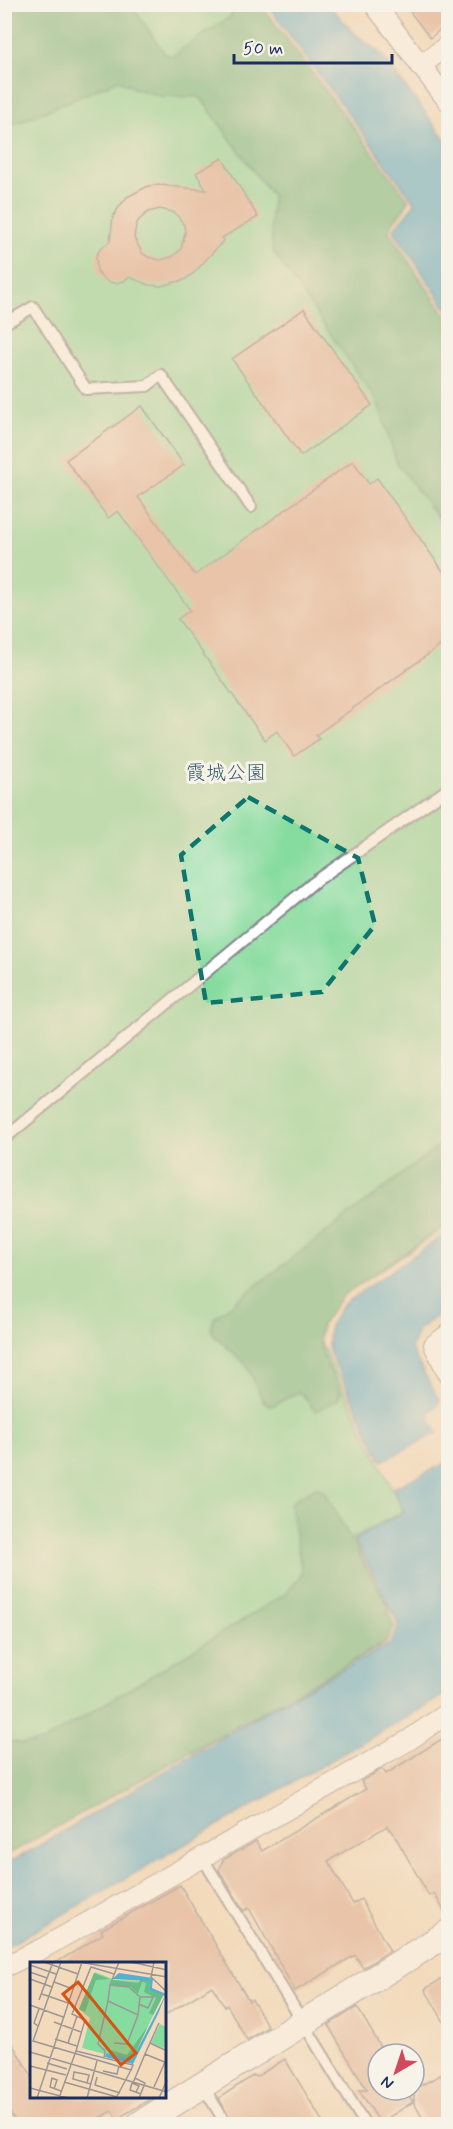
<svg xmlns="http://www.w3.org/2000/svg" width="453" height="2129" font-family="Mynerve,'Klee One',sans-serif">
<rect width="100%" height="100%" fill="#f7f3e8"/>
<filter id="ink" filterUnits="userSpaceOnUse"><feTurbulence type="fractalNoise" baseFrequency=".0167" numOctaves="2"/><feDisplacementMap in="SourceGraphic" scale="12" xChannelSelector="R" yChannelSelector="G"/><feConvolveMatrix kernelMatrix="1 2 1 2 8 2 1 2 1" color-interpolation-filters="sRGB"/></filter>
<filter id="wash" filterUnits="userSpaceOnUse"><feTurbulence type="fractalNoise" baseFrequency=".008" numOctaves="4" result="noise"/><feDisplacementMap in="SourceGraphic" scale="24" xChannelSelector="R" yChannelSelector="G"/><feGaussianBlur stdDeviation="1.35" result="paint"/><feColorMatrix in="noise" values="0 0 0 0 0 0 0 0 0 0 0 0 0 0 0 0 0 1.4 0 .05"/><feComposite in="paint" operator="in"/></filter>
<g filter="url(#wash)">
<rect width="100%" height="100%" fill="#f3dabb"/>
<polygon fill="#86dc9f" stroke="#50867e" stroke-width="1.5" points="24,4 258,5 408,202 385,230 448,318 448,1225 330,1304 318,1337 403,1511 353,1538 393,1624 386,1643 5,1856 5,14"/>
<g fill="#6cbc86" stroke="#447672" stroke-width="1.5">
<path d="M5,4l126,1 34,49 7,2 59,-40 1,-7 -3,-4h32l147,194c-1,13 -17,20 -19,33l59,87v212l-51,-68 -17,-54 -4,-9 -103,-149 -2,-24 1,-31 -72,-99 -40,-1 -24,-7 -17,-9 -114,48z"/>
<polygon points="448,1139 448,1223 342,1296 322,1324 319,1338 322,1353 341,1392 338,1400 315,1411 303,1395 298,1392 272,1406 264,1403 247,1366 214,1335 211,1328 214,1318"/>
<polygon points="316,1487 324,1491 387,1604 394,1628 386,1642 5,1856 5,1740 23,1744 42,1742 287,1593 302,1573 290,1505 295,1499"/>
</g>
<g fill="#54afd2" stroke="#386f98" stroke-width="1.5">
<polygon points="267,5 329,5 355,34 380,53 448,143 448,311 393,230 415,203"/>
<path d="M448,1232v76l-30,22 -7,19 28,51 -1,4 -10,10 9,19 -55,28 -53,-110c-4,-20 3,-34 17,-49z"/>
<polygon points="448,1462 448,1693 5,1948 5,1863 18,1858 284,1701 390,1644 398,1628 395,1617 355,1539 404,1512 393,1488"/>
</g>
<g id="blocks">
<g fill="#dda892" fill-rule="evenodd">
<polygon points="404,4 448,4 448,23 430,38"/>
<path d="M222,158l36,59 -36,21 2,2 -30,33 -10,7 -23,6 -12,-1 -20,-8 -5,4 -8,2 -8,-1 -6,-5 -5,-6 -1,-15 4,-7 10,-8 3,-24 6,-10 8,-10 21,-11 12,-1 46,5 -10,-17zM160,209l12,3 5,3 7,10 1,7 -4,17 -9,8 -12,3 -12,-3 -5,-3 -9,-16 2,-13 3,-5 9,-8z"/>
<polygon points="304,309 372,405 301,456 232,359"/>
<polygon points="142,406 184,465 138,497 195,575 353,461 369,484 377,478 448,578 448,640 316,735 319,739 294,756 277,731 265,740 178,619 190,610 118,511 108,518 66,460"/>
<polygon points="448,1735 448,1918 434,1893 429,1896 391,1829 389,1830 387,1826 328,1861 353,1904 361,1899 390,1951 363,1968 355,1955 295,1991 249,1908 244,1911 219,1870 223,1860 256,1841 262,1851 366,1789 361,1781 382,1769 386,1774"/>
<polygon points="180,1885 249,2001 252,1999 268,2027 247,2040 227,2005 225,2007 212,1986 165,2015 165,1964 54,1964 103,1934 101,1930"/>
<polygon points="448,1975 448,2029 425,1989"/>
<polygon points="357,2007 384,2052 378,2054 378,2090 406,2090 413,2102 380,2123 359,2090 367,2090 328,2025"/>
<polygon points="4,2031 32,2076 32,2097 154,2097 117,2119 112,2111 89,2124 17,2124 4,2103"/>
<polygon points="285,2059 324,2124 233,2124 219,2098 254,2075 256,2077"/>
<polygon points="448,2071 448,2124 426,2124 414,2103 414,2089"/>
</g>
</g>
</g>
<g filter="url(#ink)">
<use href="#blocks" fill-opacity="0" stroke="#87848c" stroke-width="1.5"/>
<g fill="none" stroke-linecap="round" stroke-linejoin="round">
<defs>
<g id="service">
<polyline points="4,324 33,307 86,389 147,386 161,375 251,507"/>
<polyline points="4,1139 313,883 448,789"/>
<polyline points="202,1857 365,2124"/>
<polyline points="203,2086 226,2124"/>
</g>
<g id="minor">
<polyline points="374,4 448,101"/>
<polyline points="420,66 448,45"/>
<polyline points="448,1335 434,1345 448,1373"/>
<polyline points="4,1967 43,1948 409,1740 448,1713"/>
</g>
<polyline id="tertiary" points="140,2124 448,1933"/>
</defs>
<use href="#service" stroke="#87848c" stroke-width="14"/>
<use href="#minor" stroke="#87848c" stroke-width="22"/>
<use href="#tertiary" stroke="#87848c" stroke-width="28"/>
<use href="#service" stroke="#fff" stroke-width="10"/>
<use href="#minor" stroke="#fff" stroke-width="20"/>
<use href="#tertiary" stroke="#fff" stroke-width="26"/>
</g>
</g>
<path d="M0 0H453V2129H0ZM248,797l110,61 17,67 -53,67 -116,11 -25,-148z" fill="#f3dabb" fill-opacity=".55" fill-rule="evenodd"/>
<path fill="none" stroke="#0f766e" stroke-width="4.5" stroke-dasharray="12 8" stroke-linejoin="round" d="M248,797l110,61 17,67 -53,67 -116,11 -25,-148z"/>
<g text-anchor="middle" stroke-width="6" stroke-linejoin="round" paint-order="stroke">
<g font-size="20" fill="#365a6e" stroke="#f7f3e8">
<text x="226" y="779">霞城公園</text>
</g>
</g>
<g transform="translate(30 1962)">
<rect width="136" height="136" fill="#f3dabb"/>
<path d="M65,10l20,8 35,1 -1,9 14,5 -32,66 -49,-13 8,-30 -11,-9zM130,62l6,3 -2,21 -13,-5z" fill="#86dc9f"/>
<path d="M64,11l15,6 -13,1 -11,32 -6,-3zM112,16l8,3 -1,9 15,4 -11,21 -4,-2 7,-15 -12,-6 2,-9 -4,-1 -4,12 -7,-7 -20,-2 2,-5 25,3zM118,64l-16,35 -15,-3 -13,-10 23,7z" fill="#6cbc86"/>
<path d="M89,11l34,5 -1,10 14,6 -8,20 -25,50 -28,-7 1,-4 26,7 33,-64 -16,-6 1,-9 -38,-2z" fill="#54afd2"/>
<path fill="none" stroke="#9d9696" stroke-width="1.5" d="M14,0l34,12M31,0l-28,79 98,29 -15,28M49,0l88,15M101,0l36,8M124,0l-3,15 16,15M0,3l26,9M0,10l17,6M84,12l-23,-7 -19,47 13,6 -9,31 57,14 -2,5M0,17l22,8M24,20l19,7M80,23l-2,16 30,14 2,-18 -11,-10 -19,-2 9,-23M12,32l26,9M9,38l14,-38M109,42l9,4 5,-11h-13M0,43l33,12M24,60l27,10M8,64l-4,-3 5,-14M25,77l22,7M38,81l9,-27M84,81l13,1 11,-29M120,81l17,8M0,90l137,40M115,92l14,-31M74,96l1,-7 -7,-7 10,-43M17,101l20,6M0,104l36,9M73,109l14,3 2,-8M67,115l-2,8 25,8M105,116l10,5 -6,15M34,120l53,15M57,121l2,-8 -15,-3 -1,7 18,5M103,121l12,-29 22,9M124,125l11,-25M0,126l38,10M24,127l3,-9 -5,-2 -2,9 11,4M106,130l3,-6 -7,-3 -2,7 11,4M7,136l45,-136M29,136l17,-47M57,136l10,-37M129,136l8,-18"/>
<path fill="#d45514" fill-opacity="0.15" stroke="#d45514" stroke-width="3" d="M48,20l58,71 -15,12 -58,-71z"/>
<rect width="136" height="136" fill="none" stroke="#1b2f5e" stroke-width="3"/>
</g>
<rect width="453" height="2129" fill="none" stroke="#f7f3e8" stroke-width="24"/>
<g transform="translate(396 2072) rotate(219)"><circle r="28" fill="#f7f3e8" stroke="#9fa5b1" stroke-width="1.5"/>
<path d="M0-4.5L10 22L0 15L-10 22Z" fill="#d1495b"/>
<text y="-9" font-size="16" font-weight="bold" text-anchor="middle" fill="#1b2f5e">N</text>
</g>
<path d="M234 54v9h158v-9" fill="none" stroke="#1b2f5e" stroke-width="3"/>
<text x="243" y="54" font-size="18" fill="#1b2f5e" stroke="#f7f3e8" stroke-width="4.5" paint-order="stroke">50 m</text>
</svg>
